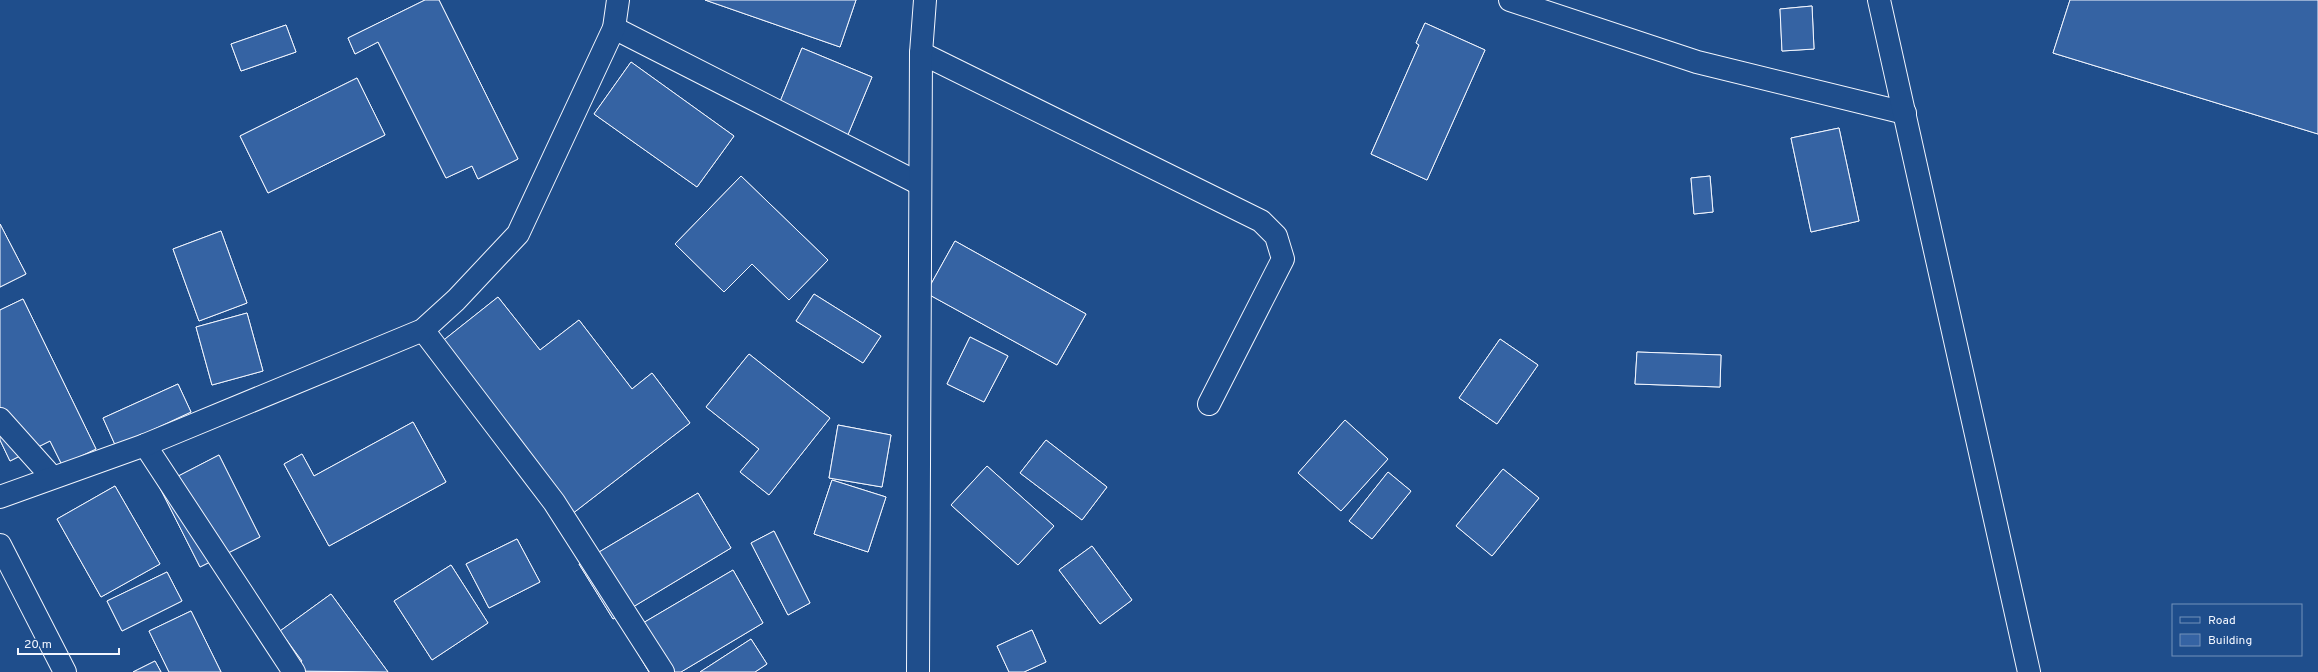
<svg xmlns="http://www.w3.org/2000/svg" width="2318" height="672" font-family="Overpass,sans-serif">
<rect width="100%" height="100%" fill="#1f4e8c"/>
<g fill="#3563a3" stroke="#f2f6ff">
<polygon points="425,0 439,0 518,159 478,179 472,166 446,178 378,42 355,54 348,38"/>
<polygon points="425,0 439,0 518,159 478,179 472,166 446,178 378,42 355,54 348,38"/>
<polygon points="705,0 856,0 840,47"/>
<polygon points="705,0 856,0 840,47"/>
<polygon points="2070,0 2318,0 2318,134 2053,53"/>
<polygon points="2070,0 2318,0 2318,134 2053,53"/>
<polygon points="1812,6 1814,49 1782,51 1780,9"/>
<polygon points="1812,6 1814,49 1782,51 1780,9"/>
<polygon points="1425,23 1485,50 1427,180 1371,154 1419,45 1416,43"/>
<polygon points="1425,23 1485,50 1427,180 1371,154 1419,45 1416,43"/>
<polygon points="286,25 296,52 241,71 231,44"/>
<polygon points="286,25 296,52 241,71 231,44"/>
<polygon points="802,48 872,77 847,137 777,109"/>
<polygon points="802,48 872,77 847,137 777,109"/>
<polygon points="631,62 734,136 697,187 594,114"/>
<polygon points="631,62 734,136 697,187 594,114"/>
<polygon points="357,78 385,135 268,193 240,136"/>
<polygon points="357,78 385,135 268,193 240,136"/>
<polygon points="1839,128 1859,221 1811,232 1791,138"/>
<polygon points="1839,128 1859,221 1811,232 1791,138"/>
<polygon points="741,176 828,260 789,300 752,264 724,292 675,244"/>
<polygon points="741,176 828,260 789,300 752,264 724,292 675,244"/>
<polygon points="1710,176 1713,212 1694,214 1691,178"/>
<polygon points="1710,176 1713,212 1694,214 1691,178"/>
<polygon points="0,224 26,274 0,287"/>
<polygon points="0,224 26,274 0,287"/>
<polygon points="221,231 247,303 199,321 173,249"/>
<polygon points="221,231 247,303 199,321 173,249"/>
<polygon points="955,241 1086,314 1057,365 926,293"/>
<polygon points="955,241 1086,314 1057,365 926,293"/>
<polygon points="814,294 881,336 863,363 796,321"/>
<polygon points="814,294 881,336 863,363 796,321"/>
<polygon points="498,297 540,350 579,320 632,389 652,373 690,423 572,514 440,343"/>
<polygon points="498,297 540,350 579,320 632,389 652,373 690,423 572,514 440,343"/>
<polygon points="23,299 96,449 62,465 50,441 10,461 0,440 0,310"/>
<polygon points="23,299 96,449 62,465 50,441 10,461 0,440 0,310"/>
<polygon points="247,313 263,371 212,385 196,327"/>
<polygon points="247,313 263,371 212,385 196,327"/>
<polygon points="970,337 1008,356 984,402 947,384"/>
<polygon points="970,337 1008,356 984,402 947,384"/>
<polygon points="1500,339 1538,365 1497,424 1459,398"/>
<polygon points="1500,339 1538,365 1497,424 1459,398"/>
<polygon points="1637,352 1721,355 1720,387 1635,384"/>
<polygon points="1637,352 1721,355 1720,387 1635,384"/>
<polygon points="749,354 830,418 769,495 740,472 759,449 706,407"/>
<polygon points="749,354 830,418 769,495 740,472 759,449 706,407"/>
<polygon points="178,384 191,412 116,447 103,418"/>
<polygon points="178,384 191,412 116,447 103,418"/>
<polygon points="1345,420 1388,459 1341,511 1298,473"/>
<polygon points="1345,420 1388,459 1341,511 1298,473"/>
<polygon points="413,422 446,482 329,546 284,464 302,454 314,476"/>
<polygon points="413,422 446,482 329,546 284,464 302,454 314,476"/>
<polygon points="838,425 891,435 882,487 829,478"/>
<polygon points="838,425 891,435 882,487 829,478"/>
<polygon points="1046,440 1107,487 1082,520 1020,473"/>
<polygon points="1046,440 1107,487 1082,520 1020,473"/>
<polygon points="219,455 260,537 200,567 159,486"/>
<polygon points="219,455 260,537 200,567 159,486"/>
<polygon points="987,466 1054,526 1018,565 951,505"/>
<polygon points="987,466 1054,526 1018,565 951,505"/>
<polygon points="1503,469 1539,498 1492,556 1456,526"/>
<polygon points="1503,469 1539,498 1492,556 1456,526"/>
<polygon points="1388,472 1411,491 1372,539 1349,521"/>
<polygon points="1388,472 1411,491 1372,539 1349,521"/>
<polygon points="832,480 886,497 868,552 814,534"/>
<polygon points="832,480 886,497 868,552 814,534"/>
<polygon points="115,486 160,564 101,597 57,519"/>
<polygon points="115,486 160,564 101,597 57,519"/>
<polygon points="698,493 731,548 613,619 579,564"/>
<polygon points="698,493 731,548 613,619 579,564"/>
<polygon points="774,531 810,603 788,615 751,543"/>
<polygon points="774,531 810,603 788,615 751,543"/>
<polygon points="517,539 540,582 489,608 466,564"/>
<polygon points="517,539 540,582 489,608 466,564"/>
<polygon points="1092,546 1132,600 1100,624 1059,570"/>
<polygon points="1092,546 1132,600 1100,624 1059,570"/>
<polygon points="451,565 488,623 432,660 394,601"/>
<polygon points="451,565 488,623 432,660 394,601"/>
<polygon points="733,570 763,623 681,672 649,672 626,633"/>
<polygon points="733,570 763,623 681,672 649,672 626,633"/>
<polygon points="167,572 182,601 122,631 107,601"/>
<polygon points="167,572 182,601 122,631 107,601"/>
<polygon points="331,594 388,672 289,671 302,661 280,631"/>
<polygon points="331,594 388,672 289,671 302,661 280,631"/>
<polygon points="191,611 221,672 169,672 149,631"/>
<polygon points="191,611 221,672 169,672 149,631"/>
<polygon points="1032,630 1046,662 1024,672 1009,672 997,646"/>
<polygon points="1032,630 1046,662 1024,672 1009,672 997,646"/>
<polygon points="751,639 767,664 755,672 700,672"/>
<polygon points="751,639 767,664 755,672 700,672"/>
<polygon points="155,661 161,672 133,672"/>
<polygon points="155,661 161,672 133,672"/>
</g>
<g fill="none" stroke-linecap="round" stroke-linejoin="round">
<defs>
<g id="minor">
<polyline points="1510,0 1697,62 1905,113"/>
<polyline points="614,28 920,184"/>
<polyline points="921,53 1261,221 1276,236 1283,259 1209,404"/>
<polyline points="423,330 554,502 663,672"/>
<polyline points="0,419 52,477"/>
<polyline points="145,445 294,672"/>
<polyline points="0,497 145,445 423,330 456,300 518,234 614,28 618,0"/>
<polyline points="0,545 65,672"/>
<polyline points="918,672 921,53 925,0"/>
</g>
<polyline id="major" points="1879,0 2029,672"/>
</defs>
<use href="#minor" stroke="#f2f6ff" stroke-width="24"/>
<use href="#major" stroke="#f2f6ff" stroke-width="24"/>
<use href="#minor" stroke="#1f4e8c" stroke-width="22"/>
<use href="#major" stroke="#1f4e8c" stroke-width="22"/>
</g>
<rect x="2172" y="604" width="130" height="52" fill="#1f4e8c" stroke="#7391ba"/>
<rect x="2180" y="617" width="20" height="6" fill="#1f4e8c" stroke="#7391ba"/>
<text x="2208" y="624" font-size="12" fill="#f2f6ff">Road</text>
<rect x="2180" y="634" width="20" height="12" fill="#3563a3" stroke="#7391ba"/>
<text x="2208" y="644" font-size="12" fill="#f2f6ff">Building</text>
<path d="M18 648v6h101v-6" fill="none" stroke="#f2f6ff" stroke-width="2"/>
<text x="24" y="648" font-size="12" fill="#f2f6ff" stroke="#1f4e8c" stroke-width="3" paint-order="stroke">20 m</text>
</svg>
